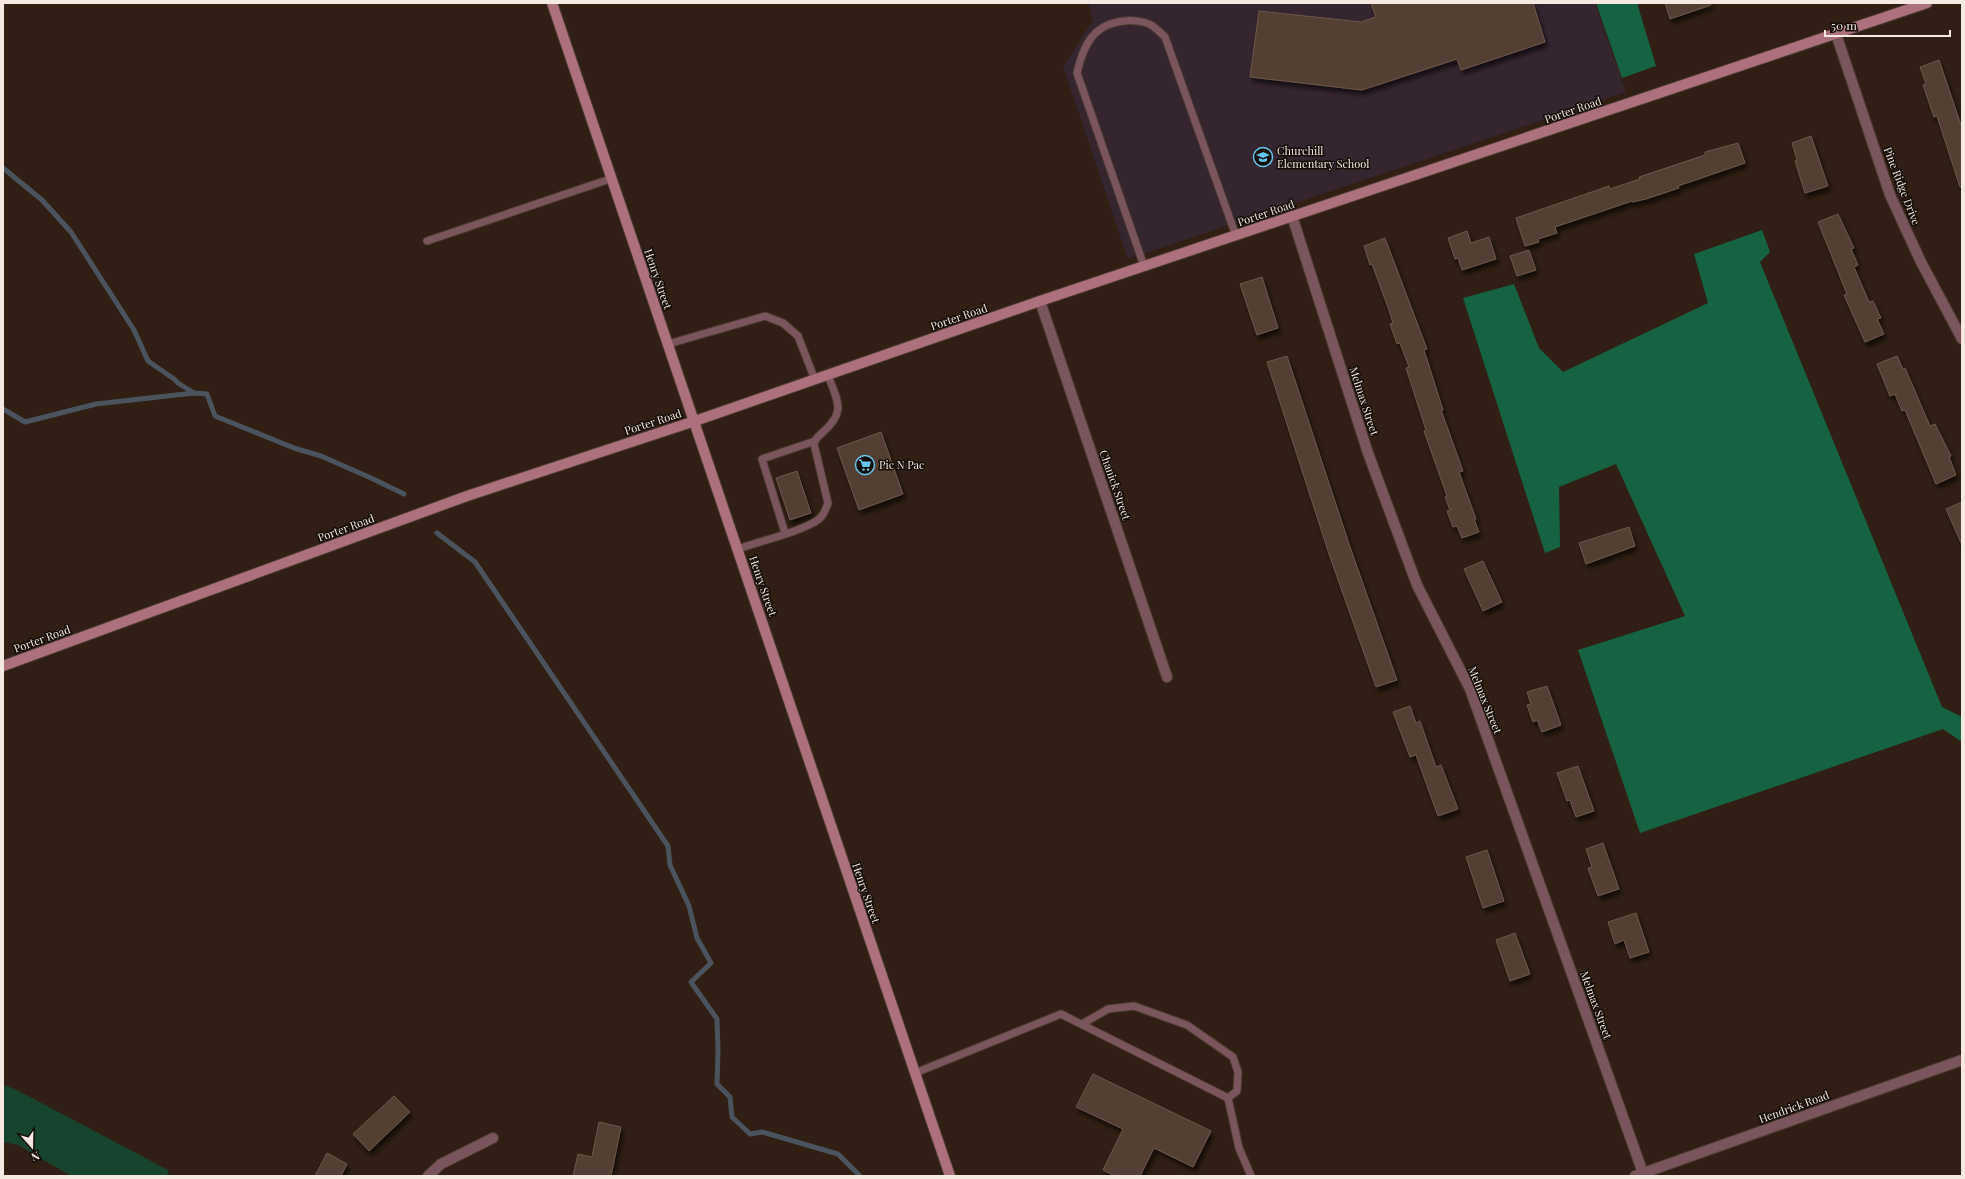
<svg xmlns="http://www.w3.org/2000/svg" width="1965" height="1179" font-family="'Playfair Display',serif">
<defs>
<filter id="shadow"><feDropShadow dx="2.5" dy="4.5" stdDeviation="2" flood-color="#0009"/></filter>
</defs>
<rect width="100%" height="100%" fill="#301f12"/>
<polygon fill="#35252f" points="1088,3 1595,3 1626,92 1128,259 1063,67 1093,20"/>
<polygon fill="#17442f" points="3,1085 15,1089 168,1170 169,1176 71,1176 18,1145 3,1142"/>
<g fill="#156343">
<polygon points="1596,3 1637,3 1656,66 1622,78"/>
<polygon points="1762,230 1770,252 1760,262 1942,707 1962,717 1962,742 1943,729 1640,833 1578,650 1685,616 1616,464 1559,487 1560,547 1545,553 1463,298 1514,284 1539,348 1563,372 1708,303 1694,254"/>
</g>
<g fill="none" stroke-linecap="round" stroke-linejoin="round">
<g stroke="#4b545e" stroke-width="5">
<polyline points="3,168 42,200 71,232 134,330 148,361 174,379 178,383 194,393"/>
<polyline points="3,409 25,422 96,404 194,393 207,394 215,416 294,448 321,456 371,478 404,494"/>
<polyline points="437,533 475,562 668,846 670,865 689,906 697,938 711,963 691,982 717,1019 718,1051 717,1084 730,1097 732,1117 750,1134 762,1132 838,1154 860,1176"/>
</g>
</g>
<g fill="#533f32" stroke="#6d584b" filter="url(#shadow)">
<polygon points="1371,3 1533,3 1545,42 1461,70 1457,59 1362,90 1250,77 1259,11 1361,22 1376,17"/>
<polygon points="1665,3 1710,3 1711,5 1670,19"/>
<polygon points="1939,60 1962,128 1962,187 1960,187 1937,116 1934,117 1923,85 1926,84 1920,67"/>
<polygon points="1811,136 1828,186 1805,193 1795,161 1797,160 1792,143"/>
<polygon points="1738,143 1745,163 1678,186 1679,188 1646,199 1632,202 1632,201 1555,227 1557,233 1538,239 1539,242 1525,246 1516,218 1609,186 1610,189 1640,179 1639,177 1705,155 1705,152"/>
<polygon points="1838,214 1854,248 1851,249 1858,265 1854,267 1869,302 1873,301 1881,318 1877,319 1884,334 1865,342 1844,295 1847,294 1818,222"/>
<polygon points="1467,231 1471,243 1489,237 1496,259 1462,270 1458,258 1455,259 1448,238"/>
<polygon points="1385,238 1427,349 1424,350 1443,410 1441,410 1463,471 1459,472 1476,519 1474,519 1479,532 1462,538 1457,526 1453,527 1447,511 1450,510 1445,497 1447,496 1424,431 1426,430 1406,368 1409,367 1400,343 1397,344 1390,324 1393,323 1389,310 1372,264 1370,265 1364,246"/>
<polygon points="1529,250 1536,270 1517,276 1510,256"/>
<polygon points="1262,277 1278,328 1257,335 1240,284"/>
<polygon points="1287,356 1350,547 1397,680 1376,687 1329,554 1267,362"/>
<polygon points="1897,356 1903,369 1905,368 1930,426 1935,424 1951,456 1949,457 1956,475 1936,484 1905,410 1902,411 1895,394 1890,396 1877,364"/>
<polygon points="881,432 903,494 859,510 837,448"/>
<polygon points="797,471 811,513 790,520 776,478"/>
<polygon points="1962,502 1962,545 1946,509"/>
<polygon points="1629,527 1635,546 1586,564 1579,543"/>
<polygon points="1483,561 1502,602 1483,611 1464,569"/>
<polygon points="1547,686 1561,725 1542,732 1537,720 1533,722 1527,705 1531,704 1527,692"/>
<polygon points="1410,706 1416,723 1420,721 1436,767 1441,765 1458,809 1438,816 1416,755 1410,757 1393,712"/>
<polygon points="1578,766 1594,811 1576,817 1570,800 1567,801 1557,773"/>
<polygon points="1603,843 1619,889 1598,896 1588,868 1592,867 1586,849"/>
<polygon points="1487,850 1504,901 1483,908 1466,857"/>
<polygon points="1636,913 1649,952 1630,958 1624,940 1615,944 1608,922"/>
<polygon points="1515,933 1530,974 1510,981 1496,940"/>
<polygon points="1093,1074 1211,1131 1193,1167 1154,1148 1140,1176 1115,1176 1103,1170 1123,1129 1076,1107"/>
<polygon points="394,1096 410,1112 369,1151 353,1134"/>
<polygon points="599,1122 621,1127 611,1176 573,1176 578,1154 592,1157"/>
<polygon points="327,1153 347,1164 341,1176 315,1176"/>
</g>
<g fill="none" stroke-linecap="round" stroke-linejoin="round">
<defs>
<g id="lane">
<polyline points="427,241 610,179"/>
<path d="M1144,266l-67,-193c6,-27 16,-49 47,-52 7,-1 20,0 27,4 5,3 10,8 14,12l71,199"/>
<polyline points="668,344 765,316 783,323 798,336 815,380"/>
<polyline points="785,533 762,459 815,441"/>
<path d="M738,549c19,-7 66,-18 81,-30 5,-4 7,-10 9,-16l-14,-59c1,-6 5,-8 9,-12 24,-21 14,-31 5,-57"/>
<polyline points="1082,1024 1108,1009 1134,1006 1187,1025 1233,1057 1238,1072 1237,1091 1228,1098"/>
<polyline points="915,1073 1061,1014 1228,1098 1239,1148 1251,1176"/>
</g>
<g id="street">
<polyline points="1836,34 1890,195 1921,262 1962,339"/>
<polyline points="1292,216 1368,453 1417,585 1470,689 1643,1173"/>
<polyline points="1040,301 1167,677"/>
<polyline points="428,1176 441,1164 493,1138"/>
<polyline points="1635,1176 1962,1060"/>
</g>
<g id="secondary">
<polyline points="552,3 950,1176"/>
<polyline points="3,666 467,496 695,421 1040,301 1927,3"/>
</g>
</defs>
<use href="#lane" stroke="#4c3b2f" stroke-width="9"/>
<use href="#street" stroke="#4c3b2f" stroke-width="12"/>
<use href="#secondary" stroke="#4c3b2f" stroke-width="12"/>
<use href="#lane" stroke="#7b555d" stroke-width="7"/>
<use href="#street" stroke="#7b555d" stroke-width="10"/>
<use href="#secondary" stroke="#ad717e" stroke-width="10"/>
</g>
<defs>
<symbol id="school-ring" viewBox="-11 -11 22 22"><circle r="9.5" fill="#120b06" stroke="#64c5ee" stroke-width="1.5"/><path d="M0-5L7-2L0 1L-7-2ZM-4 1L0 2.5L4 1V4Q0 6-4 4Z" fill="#64c5ee"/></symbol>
<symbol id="supermarket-ring" viewBox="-11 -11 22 22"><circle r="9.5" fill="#120b06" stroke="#64c5ee" stroke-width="1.5"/><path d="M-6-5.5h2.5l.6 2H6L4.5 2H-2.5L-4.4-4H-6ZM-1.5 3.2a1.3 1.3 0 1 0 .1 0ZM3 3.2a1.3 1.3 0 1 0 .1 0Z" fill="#64c5ee"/></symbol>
</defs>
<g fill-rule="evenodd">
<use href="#school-ring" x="1252" y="146" width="22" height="22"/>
<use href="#supermarket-ring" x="854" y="454" width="22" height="22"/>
</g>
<g text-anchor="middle" stroke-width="3" stroke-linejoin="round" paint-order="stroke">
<g font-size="11" fill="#f5e9e1" stroke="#120b06">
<text transform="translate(1573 110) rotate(-19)" y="4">Porter Road</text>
<text transform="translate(1902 186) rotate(69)" y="4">Pine Ridge Drive</text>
<text transform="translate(1266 213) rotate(-19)" y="4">Porter Road</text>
<text transform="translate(658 279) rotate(71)" y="4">Henry Street</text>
<text transform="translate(959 317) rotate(-19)" y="4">Porter Road</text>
<text transform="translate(1364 401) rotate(72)" y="4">Melmax Street</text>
<text transform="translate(653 422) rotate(-18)" y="4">Porter Road</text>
<text transform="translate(1115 485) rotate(71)" y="4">Chanick Street</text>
<text transform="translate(346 528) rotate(-20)" y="4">Porter Road</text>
<text transform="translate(763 586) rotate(71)" y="4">Henry Street</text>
<text transform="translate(42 639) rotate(-20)" y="4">Porter Road</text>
<text transform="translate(1485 700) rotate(68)" y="4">Melmax Street</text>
<text transform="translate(866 893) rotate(71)" y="4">Henry Street</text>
<text transform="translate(1596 1005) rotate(70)" y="4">Melmax Street</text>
<text transform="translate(1794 1107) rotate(-20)" y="4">Hendrick Road</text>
</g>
<g font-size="11" fill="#f5e9e1" stroke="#120b06" text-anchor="start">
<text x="1277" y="155">Churchill<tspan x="1277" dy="13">Elementary School</tspan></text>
<text x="879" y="469">Pic N Pac</text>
</g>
</g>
<rect width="1965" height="1179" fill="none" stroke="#f5e9e1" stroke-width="8"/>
<g transform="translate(32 1147) rotate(160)" stroke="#120b06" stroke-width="3" paint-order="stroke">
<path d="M0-3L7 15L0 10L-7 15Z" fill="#f5e9e1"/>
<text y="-6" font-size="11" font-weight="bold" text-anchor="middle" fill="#f5e9e1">N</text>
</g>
<path d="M1825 30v6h125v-6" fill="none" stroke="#f5e9e1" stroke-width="2"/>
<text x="1831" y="30" font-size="12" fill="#f5e9e1" stroke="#120b06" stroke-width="3" paint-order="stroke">50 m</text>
</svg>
